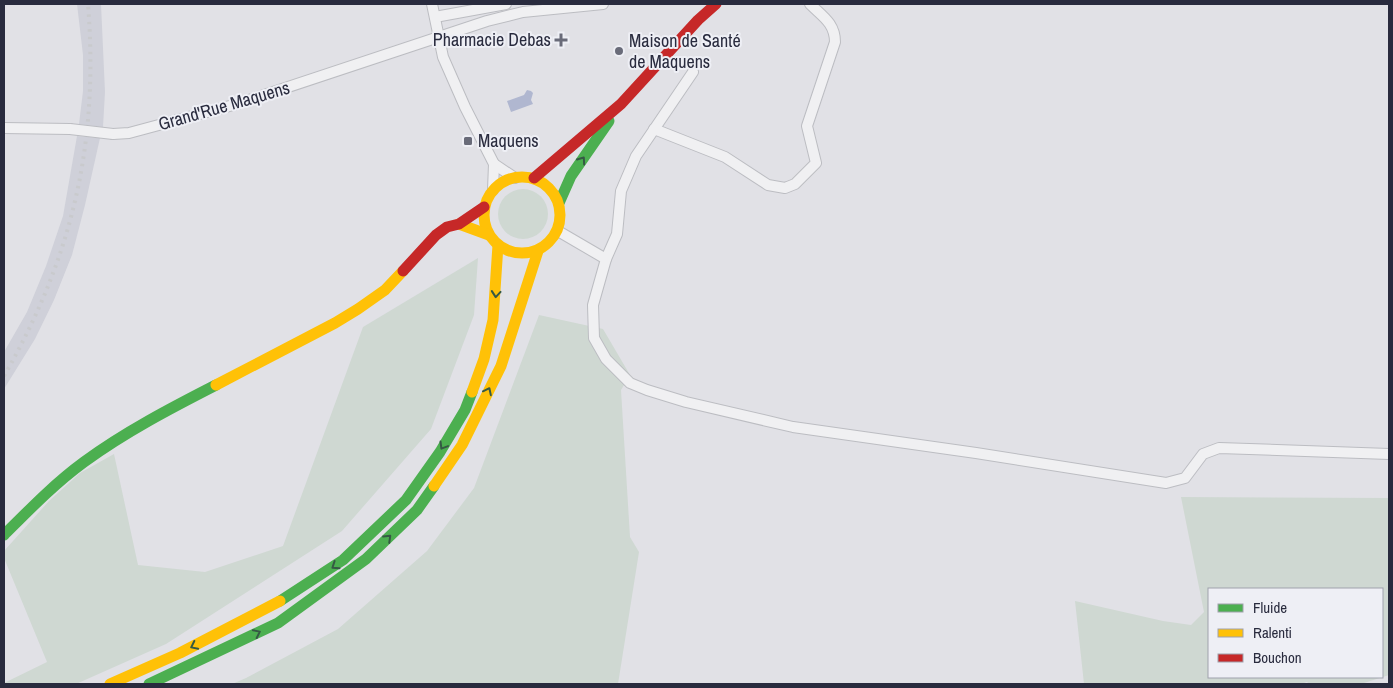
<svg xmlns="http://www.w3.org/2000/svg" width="1393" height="688" font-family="'Archivo Narrow',sans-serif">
<rect width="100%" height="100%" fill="#e1e1e6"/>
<g fill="#cfd0d9">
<polygon points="77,4 101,4 105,92 103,127 79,124 83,91 83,55"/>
<polygon points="77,136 100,138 85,205 72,255 54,300 35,339 4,389 4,352 27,312 46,266 63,216"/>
</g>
<g fill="#cfd8d2" fill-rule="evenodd">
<circle cx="523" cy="214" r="25"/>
<polygon points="478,258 474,315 431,429 342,531 166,644 76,684 4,684 4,683 47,662 4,558 4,551 49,501 80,473 114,454 138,565 205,572 283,546 363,327"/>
<polygon points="539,315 603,329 630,375 621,390 630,537 639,552 618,684 232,684 246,678 338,629 427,551 474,488"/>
<path d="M1181,497l208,1v177l-28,9h-52l-2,-2 -6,2h-217l-9,-83 88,20 28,4 13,-13zM1209,589h173v88h-173z"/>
</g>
<polygon fill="#b0b7d0" points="527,90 531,91 533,93 531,100 533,104 511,112 507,101 524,95"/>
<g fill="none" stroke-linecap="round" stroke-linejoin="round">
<defs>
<g id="street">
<polyline points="432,4 443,57 465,107 494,164 493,190"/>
<polyline points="435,17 506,4"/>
<polyline points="4,128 70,129"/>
<path d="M654,129l71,28 43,28 17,3 10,-4 21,-21 -9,-37 28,-84c0,-19 -13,-26 -25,-38"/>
<polyline points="113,134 129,133 237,104 487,21 523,12 603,4"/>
<polyline points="494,164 515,178"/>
<polyline points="558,231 606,259 593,305 594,338 606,359 630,383 647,390 686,402 793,427 976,453 1166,483 1185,478 1203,454 1219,448 1389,454"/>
<polyline points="606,259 617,234 621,191 636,156 693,72"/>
</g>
</defs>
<use href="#street" stroke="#bcbdc2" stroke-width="12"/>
<use href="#street" stroke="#f0f0f2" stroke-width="10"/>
<g stroke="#4caf50" stroke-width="11">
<polyline points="559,203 571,176 609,121"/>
<path d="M4,535c25,-25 50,-51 80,-73 41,-30 87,-54 132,-77"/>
<polyline points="280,601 343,560 406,500 440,452 465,410 472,392"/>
<polyline points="149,684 278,623 366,559 417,510 434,486"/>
</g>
<g stroke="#ffc107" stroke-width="11">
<circle cx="522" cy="215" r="38"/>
<polyline points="459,224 489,235"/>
<polyline points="216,385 335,323 358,309 385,290 403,271"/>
<polyline points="472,392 484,359 493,320 498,245"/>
<polyline points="434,486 462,445 501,366 538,251"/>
<polyline points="110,684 180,653 280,601"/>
</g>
<g stroke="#c62828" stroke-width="11">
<polyline points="534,178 621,104 698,20 716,4"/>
<polyline points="403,271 436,235 447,227 459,224 484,207"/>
</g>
<path stroke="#c9cacd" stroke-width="4" stroke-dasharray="2.5 5" stroke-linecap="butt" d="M4,376c69,-120 95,-234 84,-372"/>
<defs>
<polyline id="street-bridge" points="70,129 113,134"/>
</defs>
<use href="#street-bridge" stroke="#bcbdc2" stroke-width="12" stroke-linecap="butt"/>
<use href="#street-bridge" stroke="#f0f0f2" stroke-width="10"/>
</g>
<defs><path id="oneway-chevron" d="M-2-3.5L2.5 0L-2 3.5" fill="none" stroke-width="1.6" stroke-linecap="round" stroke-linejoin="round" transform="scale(1.25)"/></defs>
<g stroke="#355944">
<use href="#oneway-chevron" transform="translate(582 160) rotate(-55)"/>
<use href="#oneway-chevron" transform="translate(496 294) rotate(95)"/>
<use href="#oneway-chevron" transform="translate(488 391) rotate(-64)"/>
<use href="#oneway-chevron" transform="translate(443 446) rotate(121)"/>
<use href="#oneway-chevron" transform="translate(388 538) rotate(-44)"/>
<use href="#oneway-chevron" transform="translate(335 566) rotate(146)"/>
<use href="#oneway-chevron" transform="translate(257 633) rotate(-26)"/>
<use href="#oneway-chevron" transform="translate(194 646) rotate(154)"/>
</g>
<g fill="#696b79" stroke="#eeeff5" stroke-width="2">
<path d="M558.5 32.5h5v5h5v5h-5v5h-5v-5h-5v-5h5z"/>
<circle cx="619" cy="51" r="5"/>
<rect x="463" y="136" width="10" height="10" rx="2.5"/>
</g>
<g text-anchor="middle" stroke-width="4" stroke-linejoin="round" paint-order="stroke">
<g font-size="18" fill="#292b3e" stroke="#eeeff5" text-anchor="start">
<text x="551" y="46" text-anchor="end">Pharmacie Debas</text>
<text x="629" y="47">Maison de Santé<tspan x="629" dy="21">de Maquens</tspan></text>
<text x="478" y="147">Maquens</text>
</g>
<g font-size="18" fill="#292b3e" stroke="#eeeff5">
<text transform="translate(224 106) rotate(-16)" y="6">Grand'Rue Maquens</text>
</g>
</g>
<rect width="1393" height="688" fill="none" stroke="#292b3e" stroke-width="10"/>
<rect x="1208" y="588" width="175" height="90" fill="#eeeff5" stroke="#9fa1ac"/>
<rect x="1218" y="604" width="25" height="8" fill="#4caf50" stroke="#9fa1ac"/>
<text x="1253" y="613" font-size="15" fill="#292b3e">Fluide</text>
<rect x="1218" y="629" width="25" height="8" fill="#ffc107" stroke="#9fa1ac"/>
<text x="1253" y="638" font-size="15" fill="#292b3e">Ralenti</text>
<rect x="1218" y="654" width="25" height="8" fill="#c62828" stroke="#9fa1ac"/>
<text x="1253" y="663" font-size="15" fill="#292b3e">Bouchon</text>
</svg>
